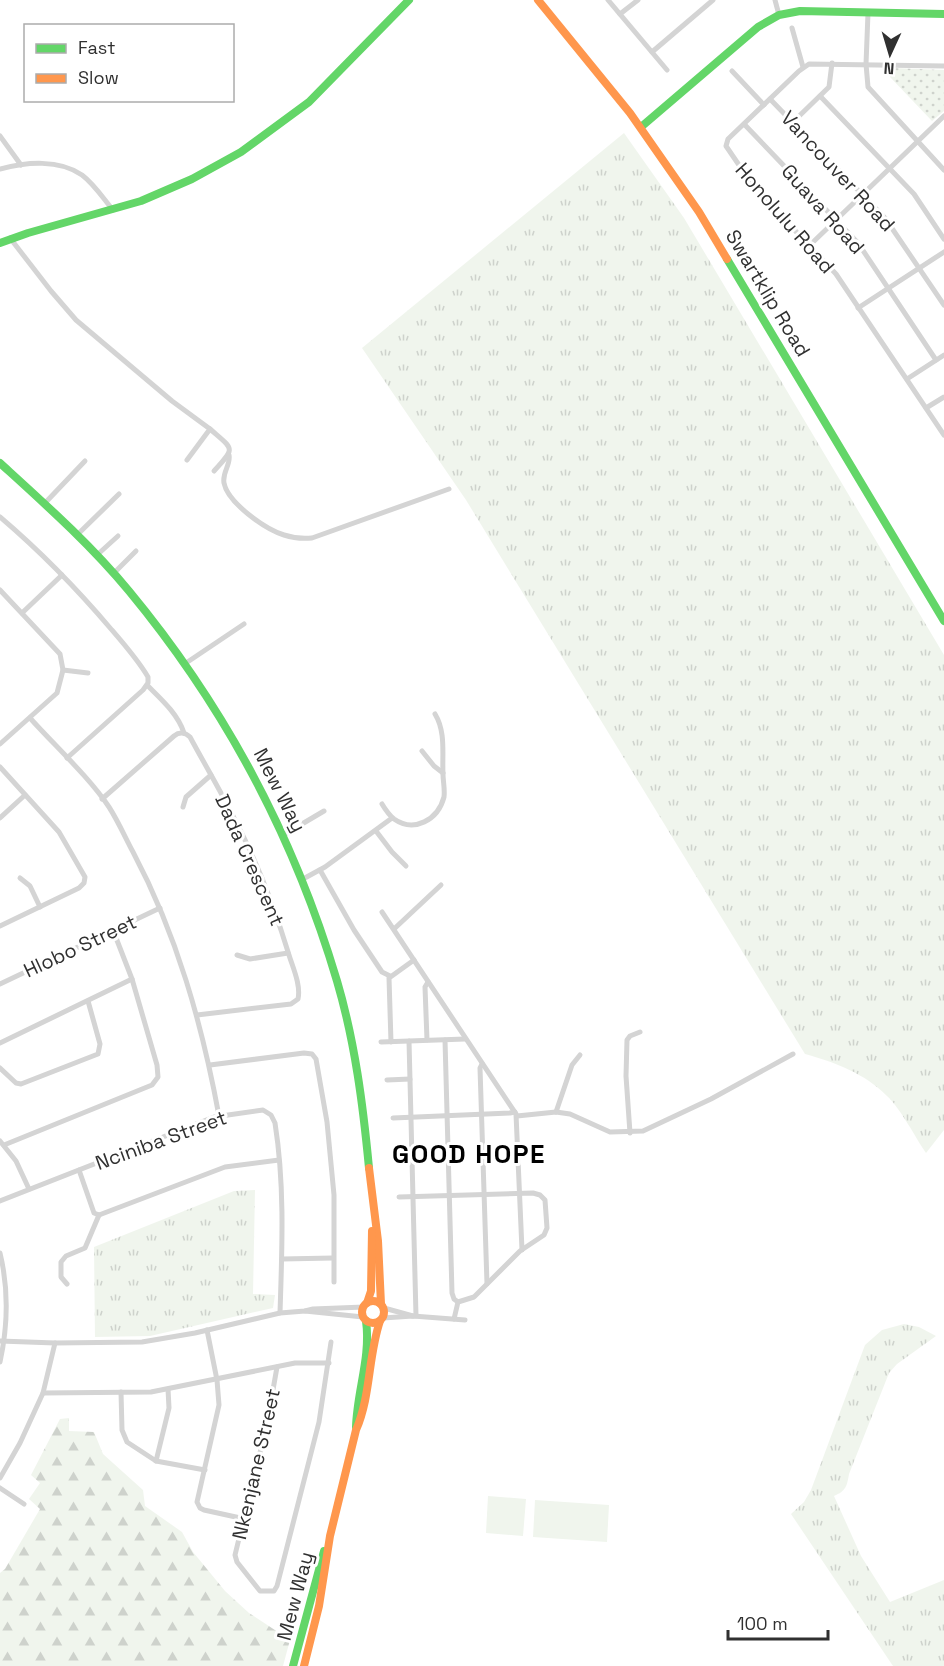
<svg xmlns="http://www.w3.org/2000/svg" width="944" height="1666" font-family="'Space Grotesk',sans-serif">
<defs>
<pattern id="grass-tufts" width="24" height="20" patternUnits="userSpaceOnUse" patternTransform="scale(1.5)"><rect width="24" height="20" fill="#f0f5ed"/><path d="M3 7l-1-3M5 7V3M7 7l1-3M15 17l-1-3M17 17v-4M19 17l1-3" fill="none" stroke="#ced2cc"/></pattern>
<pattern id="forest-firs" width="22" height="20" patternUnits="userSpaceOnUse" patternTransform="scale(1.5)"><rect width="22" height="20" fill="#f0f5ed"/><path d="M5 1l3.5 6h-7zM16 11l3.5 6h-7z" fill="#ced2cc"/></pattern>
<pattern id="park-dots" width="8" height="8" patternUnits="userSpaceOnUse" patternTransform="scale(1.5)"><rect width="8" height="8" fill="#f0f5ed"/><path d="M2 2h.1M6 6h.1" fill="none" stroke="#ced2cc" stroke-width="1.8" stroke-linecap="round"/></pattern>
</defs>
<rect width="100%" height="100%" fill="#fff"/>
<g fill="url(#grass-tufts)">
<path d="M624,133l60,85 260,437v475l-18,23c-11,-16 -25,-44 -39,-57 -21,-22 -53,-34 -82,-42l-339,-554 -104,-152z"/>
<polygon points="255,1190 253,1294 275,1295 273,1308 150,1336 95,1337 94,1247 234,1191"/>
<path d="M904,1324l15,3 17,9 -39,28 -8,9 -40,101c-2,12 -3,17 -15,22l27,60 29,46 54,-22v86h-51l-102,-152 13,-12 7,-12 54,-145 17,-15z"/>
</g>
<polygon fill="url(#forest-firs)" points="69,1418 69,1431 94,1432 103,1454 143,1490 145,1506 182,1532 193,1552 225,1591 249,1613 290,1640 283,1666 0,1666 0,1573 5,1569 40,1509 29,1499 40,1483 31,1475 60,1419"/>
<polygon fill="url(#park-dots)" points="891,68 944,70 944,111 932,121 890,77"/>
<g fill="#f0f5ed">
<polygon points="488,1496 526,1499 523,1536 486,1533"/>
<polygon points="535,1500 609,1505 607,1542 533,1537"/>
</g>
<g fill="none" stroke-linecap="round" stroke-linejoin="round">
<g stroke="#d4d4d4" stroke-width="5">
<polyline points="608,0 667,70"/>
<polyline points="775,0 779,15"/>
<polyline points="868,13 866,64 868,87 944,170"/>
<polyline points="620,14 638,0"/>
<polyline points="792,28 803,67"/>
<polyline points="652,52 713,0"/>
<polyline points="944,66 809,64 799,71 728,139 726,146 754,187 836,274 944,435"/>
<polyline points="732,71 764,105"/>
<polyline points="820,96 914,194 944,239"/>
<polyline points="770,99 885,218 944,305"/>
<polyline points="793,122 829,87 832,63"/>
<polyline points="744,124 858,243 936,360"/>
<polyline points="0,136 21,165"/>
<path d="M0,169c26,-7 59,-10 82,6 12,9 21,23 31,35"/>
<polyline points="10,238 51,291 76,320 172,401 210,429 187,460"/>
<polyline points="810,245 944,116"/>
<polyline points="858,308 944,252"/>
<polyline points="907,379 944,355"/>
<polyline points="926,408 944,397"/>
<path d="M210,429c24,21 26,18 4,42"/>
<path d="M229,455c2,10 -7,17 -5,28 4,20 41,46 60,52 9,3 18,4 28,3l137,-49"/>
<polyline points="45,503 85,461"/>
<path d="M0,517c40,34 77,72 111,112 13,15 27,31 37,48v6l-5,7 -76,68"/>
<polyline points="77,535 119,494"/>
<polyline points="97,555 118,536"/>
<polyline points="114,573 136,551"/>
<polyline points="0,590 60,654 63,670 57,693 0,744"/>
<polyline points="22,613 62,575"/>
<polyline points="186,663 244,624"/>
<polyline points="63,670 88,673"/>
<path d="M147,685c14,14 31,29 37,48"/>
<path d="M30,718c25,28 59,59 79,89 9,14 16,30 24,45 44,83 69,172 86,264"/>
<polyline points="422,751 434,766 443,773"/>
<polyline points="0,767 59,832 85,877 84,883 79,888 0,926"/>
<path d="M102,799l72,-63c5,-4 11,-4 16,1 15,28 32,56 46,85 22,42 39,87 53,133 4,13 12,30 9,44l-7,5 -94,11"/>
<path d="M382,804c3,5 7,11 12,15 20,14 44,1 50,-22 1,-8 -1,-16 -1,-23 -1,-20 3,-42 -8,-60"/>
<polyline points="183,807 186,797 211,775"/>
<polyline points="0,818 25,795"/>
<polyline points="376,831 392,852 406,866"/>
<polyline points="285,834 324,811"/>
<polyline points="320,870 354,930 382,972 390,976"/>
<polyline points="20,878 30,886 40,907"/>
<polyline points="303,879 325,867 392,818"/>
<polyline points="382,912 516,1114 522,1250"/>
<polyline points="394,929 441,885"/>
<polyline points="237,955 250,959 288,953"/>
<polyline points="0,984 160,908"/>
<polyline points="427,1040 425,987 428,982"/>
<polyline points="445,1040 452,1293 454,1299 458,1302"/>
<polyline points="409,1041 416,1316"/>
<polyline points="381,1042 465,1039"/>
<polyline points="391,1042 389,978 414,960"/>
<polyline points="0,1043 132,979"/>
<polyline points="482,1064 480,1068 487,1284"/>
<polyline points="210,1065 304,1053 312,1054 316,1059 327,1122 334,1195 334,1282"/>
<polyline points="0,1068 16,1083 21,1084 98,1054 100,1044 88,1001"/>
<polyline points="387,1080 410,1079"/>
<polyline points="556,1112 572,1065 580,1055"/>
<polyline points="517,1116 556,1112 570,1114 610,1132 643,1131 711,1099 793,1054"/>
<polyline points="393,1118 510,1113 515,1112"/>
<polyline points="630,1133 626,1076 627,1040 630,1036 640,1032"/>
<polyline points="0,1141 16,1161 29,1189"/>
<polyline points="4,1145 152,1085 158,1077 157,1065 132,979 113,930"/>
<polyline points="79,1170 94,1213 99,1215"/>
<polyline points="399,1197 533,1193 540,1195 545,1200 547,1228 544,1235 520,1251 474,1297 458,1302 454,1319"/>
<path d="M0,1201l214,-84 49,-7 8,5 4,8c10,63 7,127 5,190"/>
<polyline points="99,1215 225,1167 279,1160"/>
<path d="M0,1253c9,37 8,72 0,109"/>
<polyline points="282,1259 333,1258"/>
<polyline points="67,1284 61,1277 61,1262 66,1256 85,1248 99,1215"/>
<polyline points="384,1308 413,1316"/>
<polyline points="305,1311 363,1317"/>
<polyline points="383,1318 413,1316 465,1320"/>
<polyline points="207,1330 217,1380 219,1405 197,1502 200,1508 204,1510 245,1519"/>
<polyline points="0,1341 55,1343 142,1342 195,1333 280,1313 305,1311 313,1309 364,1307"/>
<polyline points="277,1367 267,1424 235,1555 237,1562 260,1591 274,1591 277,1586 319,1422 331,1342"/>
<polyline points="121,1392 122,1430 127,1442 156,1461 205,1470"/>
<polyline points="43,1393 151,1392 295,1363 329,1363"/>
<polyline points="156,1461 169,1408 168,1389"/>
<polyline points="0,1478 20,1443 43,1393 55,1343"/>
<polyline points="0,1488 24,1504"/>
</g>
<g stroke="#63d668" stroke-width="8">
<polyline points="641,127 758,27 779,15 800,11 944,14"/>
<polyline points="0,243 28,233 141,201 192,179 241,152 309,102 409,0"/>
<polyline points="727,259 944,621"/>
<path d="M0,463c45,41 90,81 129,128 96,116 165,245 208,390 18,61 26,124 32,187"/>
<path d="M356,1427c1,-36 15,-70 10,-106"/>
<polyline points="293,1666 324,1551"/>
</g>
<g stroke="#ff974d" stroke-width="8">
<polyline points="538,0 630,113 699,212 727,259"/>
<polyline points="369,1168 378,1241 381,1304"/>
<circle cx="373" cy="1312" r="11"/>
<polyline points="367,1303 371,1291 372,1231"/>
<path d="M304,1666l15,-60 11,-70 26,-106c15,-34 12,-74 24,-109"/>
</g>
</g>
<g text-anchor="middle" stroke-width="6" stroke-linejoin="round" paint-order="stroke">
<g font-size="20" fill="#303030" stroke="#fff">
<text transform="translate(838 171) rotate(47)" y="7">Vancouver Road</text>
<text transform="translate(823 209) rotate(48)" y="7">Guava Road</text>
<text transform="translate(785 218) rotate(49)" y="7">Honolulu Road</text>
<text transform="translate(768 293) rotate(59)" y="7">Swartklip Road</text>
<text transform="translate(280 790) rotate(63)" y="7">Mew Way</text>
<text transform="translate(250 860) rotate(66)" y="7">Dada Crescent</text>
<text transform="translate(80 946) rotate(-25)" y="7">Hlobo Street</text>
<text transform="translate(161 1140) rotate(-20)" y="7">Nciniba Street</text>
<text transform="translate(256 1464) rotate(-77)" y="7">Nkenjane Street</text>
<text transform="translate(295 1596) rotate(-75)" y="7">Mew Way</text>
</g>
<g font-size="26" font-weight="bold" letter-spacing="1.5" fill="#000" stroke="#fff">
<text x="469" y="1163">GOOD HOPE</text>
</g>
</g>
<rect x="24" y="24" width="210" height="78" fill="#ffffff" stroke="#acacac" stroke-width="1.5"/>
<rect x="36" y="44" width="30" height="9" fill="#63d668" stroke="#acacac" stroke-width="1.5"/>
<text x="78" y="54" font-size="18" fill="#303030">Fast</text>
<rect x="36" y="74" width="30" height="9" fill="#ff974d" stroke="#acacac" stroke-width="1.5"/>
<text x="78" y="84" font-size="18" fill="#303030">Slow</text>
<g transform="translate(890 54) rotate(184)" stroke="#ffffff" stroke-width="4.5" paint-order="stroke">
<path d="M0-4.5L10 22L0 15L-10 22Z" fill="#303030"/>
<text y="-9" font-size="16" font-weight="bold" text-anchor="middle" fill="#303030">N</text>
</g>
<path d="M728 1630v9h100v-9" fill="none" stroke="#303030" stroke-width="3"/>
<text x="737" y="1630" font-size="18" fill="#303030" stroke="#ffffff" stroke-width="4.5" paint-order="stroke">100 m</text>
</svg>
